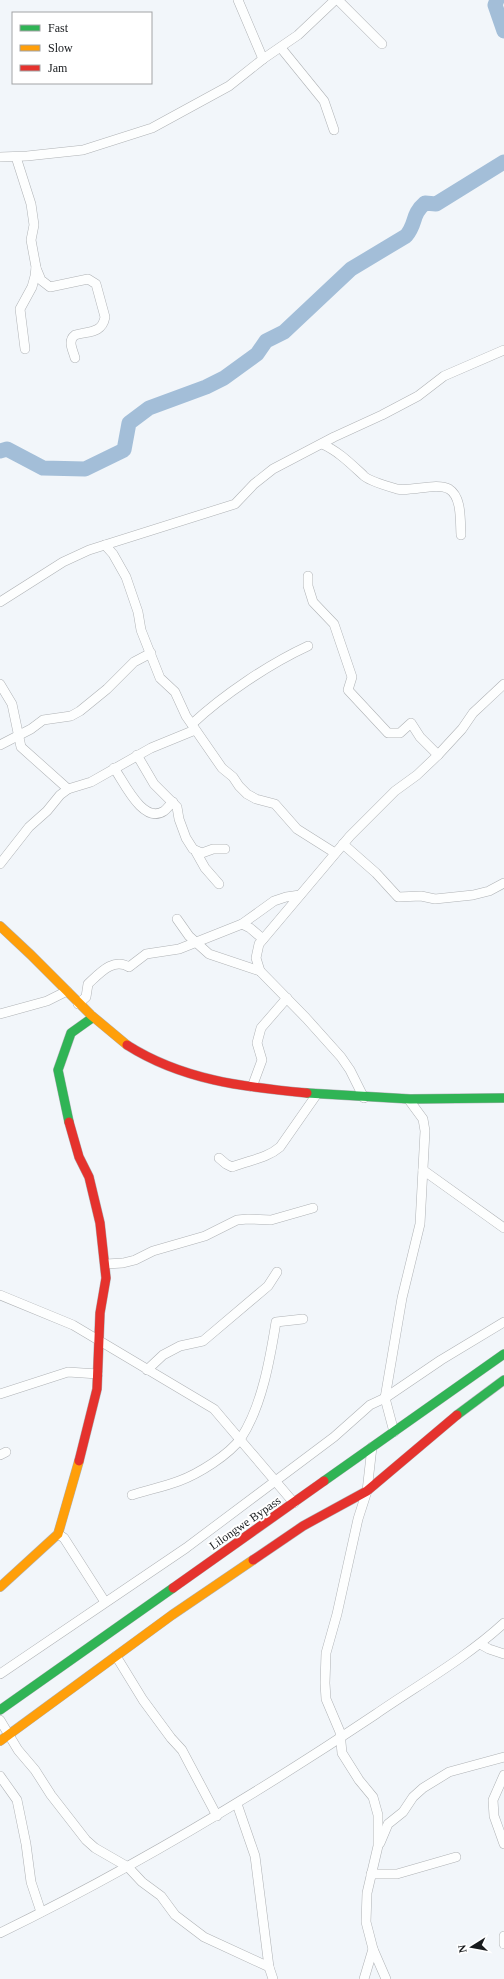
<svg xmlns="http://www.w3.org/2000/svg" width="504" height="1979" font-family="Georgia,serif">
<rect width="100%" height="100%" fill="#f2f6fa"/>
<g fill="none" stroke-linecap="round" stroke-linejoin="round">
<g stroke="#a3bed8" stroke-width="15">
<polyline points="497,0 495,5 504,31"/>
<path d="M0,451l7,-2 36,19 42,1 39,-19 5,-27 20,-15 57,-21 18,-9 33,-24 9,-13 18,-9 67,-63 55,-33c11,-13 5,-21 19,-33l11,1 68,-42"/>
</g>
<defs>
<g id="street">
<polyline points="238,0 263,59"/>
<polyline points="338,0 382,44"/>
<polyline points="281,48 324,101 334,130"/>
<polyline points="0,157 27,156 83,150 152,128 229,86 263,59 298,35 335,0"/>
<polyline points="16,157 31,204 34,225 31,240 36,267 35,276 32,287 20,309 25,349"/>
<path d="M36,268l5,12 9,7 38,-8 8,5 9,33c-3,17 -17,14 -30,18 -8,6 -2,15 0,23"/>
<path d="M322,444c16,7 28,19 41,31 4,5 27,12 34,14 15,3 39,-7 52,0 13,8 11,31 12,46"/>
<polyline points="105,545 113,554 126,577 138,612 141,630 160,678 175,692 186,716 222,768 233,777 239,786 247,794 256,799 275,804 297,829 335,853"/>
<polyline points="308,576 308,586 313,602 334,624 352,677 348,690 388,733 400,733 411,723 420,737 438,755"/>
<polyline points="0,602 63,562 89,550 235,504 254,484 273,469 334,437 382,415 418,396 444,376 504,350"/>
<polyline points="0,684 12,704 21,747 68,789"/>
<path d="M192,724c31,-29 77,-60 116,-78"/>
<polyline points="0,745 31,729 43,720 71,716 80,711 107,689 134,662 151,653"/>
<polyline points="137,755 154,784 177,807 179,819 186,838 193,849 202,853 213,849 225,849"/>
<path d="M114,768c10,14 29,57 50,43 3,-2 6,-7 9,-9"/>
<polyline points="343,844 376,873 398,897 421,896 435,899 473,895 489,891 504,883"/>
<polyline points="196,852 205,868 219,884"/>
<polyline points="0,864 29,827 47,811 60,795 68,789 91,782 151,748 195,730"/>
<polyline points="177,919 189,936 209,954 260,971"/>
<polyline points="242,924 250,928 263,939"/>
<path d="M78,1004l8,-7 2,-13c11,-10 25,-27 41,-17l17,-13 33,-5 63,-25 32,-23 12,-4 14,-2"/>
<polyline points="0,1014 47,1001 67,991"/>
<polyline points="252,1087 262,1060 257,1043 261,1028 287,998"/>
<polyline points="364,1098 350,1070 341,1057 306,1018 260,971 256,958 259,944 350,836 395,791 417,775 438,755 462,729 473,713 504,684"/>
<path d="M219,1158l7,6 6,3c17,-7 34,-8 48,-20l37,-53"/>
<polyline points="423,1170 504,1228"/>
<polyline points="106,1264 123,1263 135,1260 153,1251 205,1236 237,1220 248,1219 271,1220 313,1208"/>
<polyline points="0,1295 73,1325 214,1409 294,1503"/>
<polyline points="147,1370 163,1355 180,1346 203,1341 268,1286 277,1272"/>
<polyline points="0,1394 68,1372 98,1374"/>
<polyline points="394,1432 385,1398 402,1298 420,1224 425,1131 423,1119 409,1100"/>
<polyline points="372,1447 367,1491 358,1519 337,1614 326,1653 325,1683 326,1699 340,1732 342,1753 359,1780 373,1797 378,1815 378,1846 367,1893 366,1922 373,1949 386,1979"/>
<polyline points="0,1455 6,1452"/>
<path d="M132,1495c15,-5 31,-8 47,-14 19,-7 50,-26 62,-43 21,-32 29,-79 35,-116l27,-3"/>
<polyline points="58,1534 64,1538 105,1602"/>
<polyline points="480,1644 489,1649 504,1654"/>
<polyline points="116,1656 143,1700 171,1738 182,1750 217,1816"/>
<polyline points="0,1674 186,1548 334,1437 370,1405 385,1398 441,1360 504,1322"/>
<polyline points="0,1720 18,1750 35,1770 51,1795 86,1840 95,1848 128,1867 142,1882 161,1896 175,1915 204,1937 269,1967"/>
<polyline points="504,1775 493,1800 494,1816 504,1844"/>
<polyline points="0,1776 17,1800 26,1844 31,1882 41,1912"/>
<polyline points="237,1804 255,1856 269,1967 273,1979"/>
<polyline points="380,1843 388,1824 403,1812 413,1797 423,1788 449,1772 504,1757"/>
<polyline points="371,1874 397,1874 456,1857"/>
<path d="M0,1933c131,-64 255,-138 376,-219 42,-29 90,-56 128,-91"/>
<polyline points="504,1936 504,1944"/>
<polyline points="364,1979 373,1949"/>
</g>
<g id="fast">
<polyline points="307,1093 410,1099 504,1098"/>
<polyline points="69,1122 58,1070 71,1033 92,1018"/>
<polyline points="457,1415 504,1380"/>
<polyline points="324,1481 504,1354"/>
<polyline points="0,1710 173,1588"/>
</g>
<g id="slow">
<polyline points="0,926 31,955 91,1015 127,1045"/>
<polyline points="0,1587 58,1534 79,1461"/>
<polyline points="0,1741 172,1615 253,1560"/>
</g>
<g id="jam">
<path d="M127,1045c55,35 116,42 180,48"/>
<polyline points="69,1122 79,1157 89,1177 100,1223 106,1278 100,1313 97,1389 79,1461"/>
<polyline points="253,1560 303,1526 367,1491 457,1415"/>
<polyline points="173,1588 324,1481"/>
</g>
</defs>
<use href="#street" stroke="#afb2b5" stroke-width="10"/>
<use href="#fast" stroke="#afb2b5" stroke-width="10"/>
<use href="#slow" stroke="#afb2b5" stroke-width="10"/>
<use href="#jam" stroke="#afb2b5" stroke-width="10"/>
<use href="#street" stroke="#fdfefe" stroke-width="9"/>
<use href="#fast" stroke="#30b455" stroke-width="9"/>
<use href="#slow" stroke="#ff9f0a" stroke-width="9"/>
<use href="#jam" stroke="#e5322d" stroke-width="9"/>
</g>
<g text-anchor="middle" stroke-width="4" stroke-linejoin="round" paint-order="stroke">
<g font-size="12" fill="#171a1d" stroke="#fff">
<text transform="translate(245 1523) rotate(-35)" y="4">Lilongwe Bypass</text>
</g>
</g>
<rect x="12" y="12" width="140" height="72" fill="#ffffff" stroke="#a2a3a5"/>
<rect x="20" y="25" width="20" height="6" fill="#30b455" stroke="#a2a3a5"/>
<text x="48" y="32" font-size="12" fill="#171a1d">Fast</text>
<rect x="20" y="45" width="20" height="6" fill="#ff9f0a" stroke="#a2a3a5"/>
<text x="48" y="52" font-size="12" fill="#171a1d">Slow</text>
<rect x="20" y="65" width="20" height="6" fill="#e5322d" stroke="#a2a3a5"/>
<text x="48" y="72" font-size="12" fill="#171a1d">Jam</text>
<g transform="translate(472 1947) rotate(259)" stroke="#ffffff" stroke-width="3" paint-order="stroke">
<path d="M0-3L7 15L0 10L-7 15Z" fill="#171a1d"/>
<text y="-6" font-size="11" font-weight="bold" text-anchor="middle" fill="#171a1d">N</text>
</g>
</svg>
